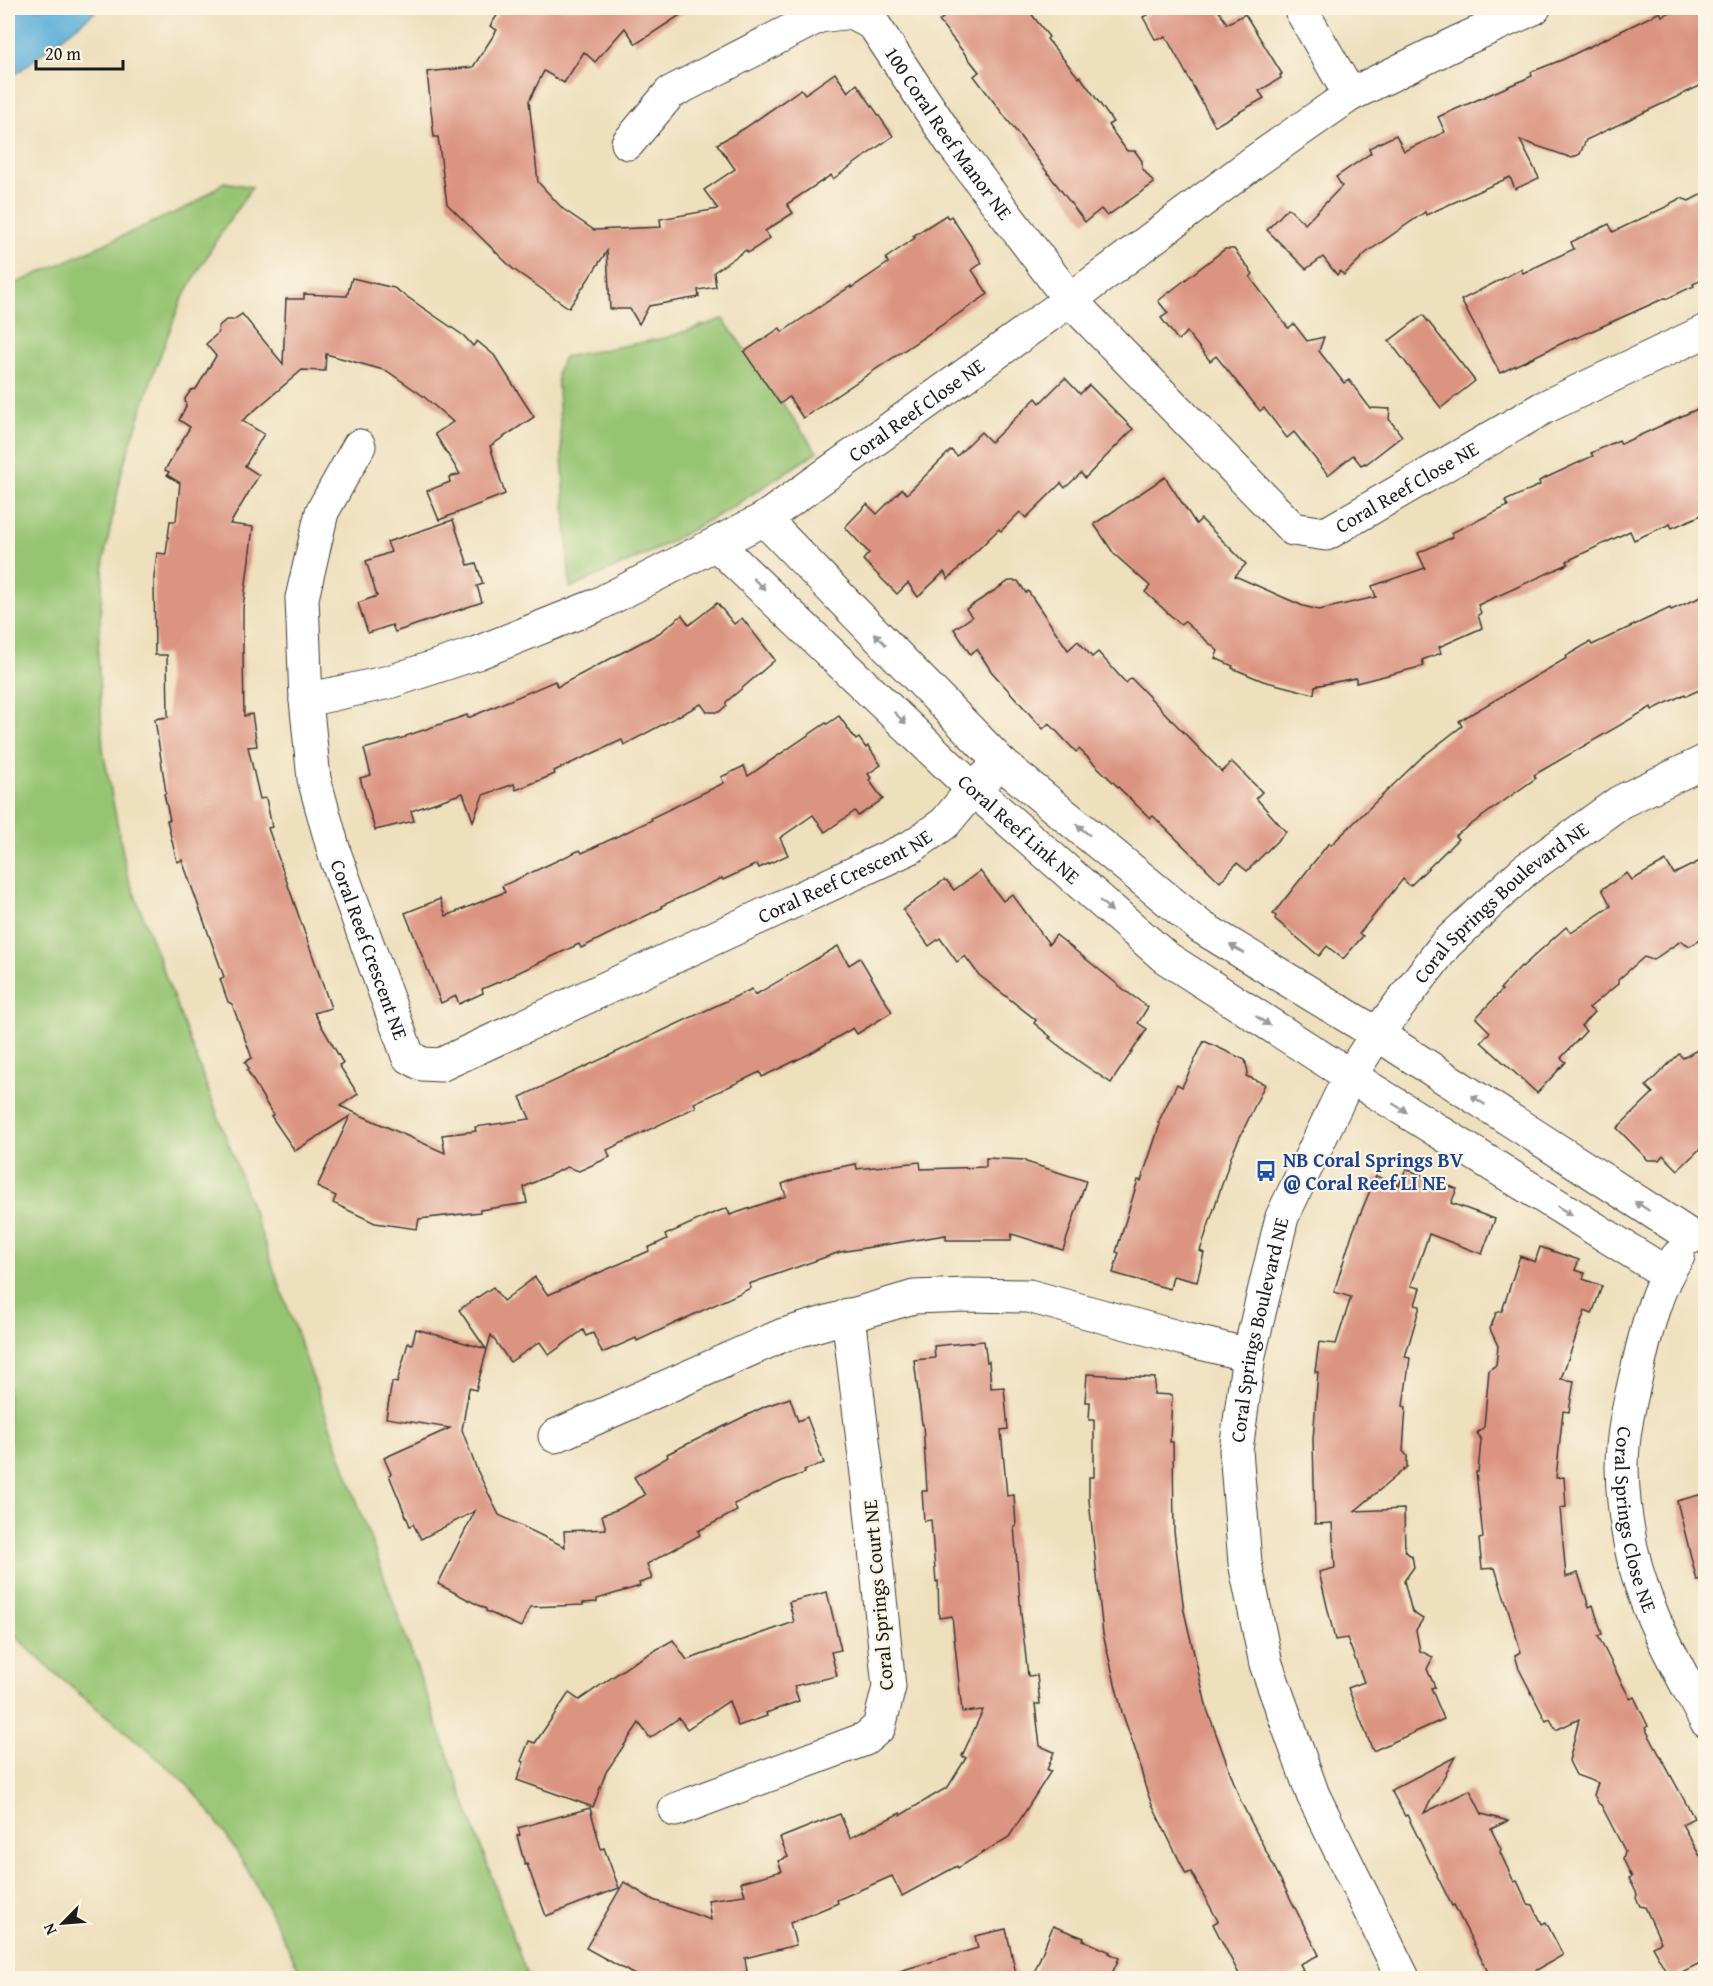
<svg xmlns="http://www.w3.org/2000/svg" width="1713" height="1986" font-family="'Gentium Book Plus',serif">
<rect width="100%" height="100%" fill="#fcf5e5"/>
<filter id="ink" filterUnits="userSpaceOnUse"><feTurbulence type="fractalNoise" baseFrequency=".0167" numOctaves="2"/><feDisplacementMap in="SourceGraphic" scale="12" xChannelSelector="R" yChannelSelector="G"/><feConvolveMatrix kernelMatrix="1 2 1 2 8 2 1 2 1" color-interpolation-filters="sRGB"/></filter>
<filter id="wash" filterUnits="userSpaceOnUse"><feTurbulence type="fractalNoise" baseFrequency=".008" numOctaves="4" result="noise"/><feDisplacementMap in="SourceGraphic" scale="24" xChannelSelector="R" yChannelSelector="G"/><feGaussianBlur stdDeviation="1.35" result="paint"/><feColorMatrix in="noise" values="0 0 0 0 0 0 0 0 0 0 0 0 0 0 0 0 0 1.4 0 .05"/><feComposite in="paint" operator="in"/></filter>
<g filter="url(#wash)">
<rect width="100%" height="100%" fill="#eedfbd"/>
<g fill="#96c472" stroke="#597047" stroke-width="1.5">
<path d="M224,182l28,5 -35,52 -36,62 -27,71 -32,98 -18,89 -6,94 5,97 24,124 108,287 293,817h-225c-32,-65 -63,-132 -111,-188 -14,-15 -32,-29 -48,-43 -46,-39 -96,-75 -136,-120v-1340l186,-83z"/>
<polygon points="723,319 817,452 731,508 655,550 570,588 557,372 564,357 665,338"/>
</g>
<polygon fill="#5eb1da" stroke="#3d667b" stroke-width="1.5" points="8,8 100,8 8,80"/>
<g id="blocks">
<g fill="#dc9482">
<polygon points="502,8 691,8 636,44 625,28 595,62 584,52 564,83 544,71 529,101 538,182 563,209 594,230 661,227 660,219 718,209 704,190 735,169 717,144 745,128 801,89 805,94 835,73 848,92 857,84 893,136 833,179 831,175 787,204 793,213 765,231 770,238 748,253 746,250 714,272 716,287 698,290 699,297 649,306 639,324 630,309 610,309 607,251 569,308 513,269 447,204 438,137 434,137 427,72 473,67 497,30 490,26"/>
<polygon points="956,8 1027,8 1049,37 1047,39 1079,78 1080,76 1113,122 1108,125 1127,151 1135,151 1142,161 1142,168 1154,183 1107,216 1101,209 1085,222 974,76 979,72 939,21"/>
<polygon points="1143,8 1217,8 1227,24 1245,14 1282,74 1280,75 1281,78 1259,91 1264,98 1215,126 1166,37 1155,39 1143,17 1148,15"/>
<polygon points="1679,8 1699,8 1706,22 1706,83 1586,140 1580,154 1572,158 1520,140 1539,178 1515,189 1510,177 1426,215 1425,212 1366,253 1344,275 1340,271 1337,275 1323,257 1306,269 1267,230 1288,208 1305,224 1342,186 1336,177 1371,153 1369,148 1396,135 1404,151 1445,132 1438,117 1532,76 1531,72 1564,59 1660,12 1662,16"/>
<polygon points="1706,192 1706,278 1693,284 1694,286 1666,299 1665,298 1576,338 1575,337 1500,373 1461,300 1521,269 1523,273 1574,249 1571,242 1609,224 1613,232 1670,205 1671,203 1681,198 1689,201"/>
<polygon points="946,215 948,218 951,216 982,263 972,270 988,294 803,418 789,397 780,404 744,352 780,328 782,332 851,286 851,288 888,263 886,258 915,238 913,236"/>
<polygon points="1225,249 1234,249 1253,274 1250,277 1288,328 1294,324 1307,341 1324,337 1319,351 1344,383 1349,380 1370,408 1390,409 1389,419 1402,436 1366,464 1365,463 1361,465 1353,455 1328,475 1294,432 1287,438 1264,408 1260,411 1216,356 1210,361 1187,332 1178,340 1161,318 1168,313 1158,301"/>
<polygon points="352,278 394,288 464,336 473,346 477,341 494,355 534,417 490,446 505,494 439,520 427,491 450,482 449,477 460,474 435,434 453,422 422,395 387,371 326,354 325,371 302,370 242,421 264,434 245,466 259,475 230,524 253,527 243,608 243,653 244,716 252,714 257,746 248,747 260,799 266,798 272,827 268,828 331,1008 314,1013 343,1063 339,1065 358,1094 340,1106 445,1153 442,1135 476,1131 475,1127 530,1119 520,1097 752,989 755,995 838,946 849,965 860,958 892,1012 857,1034 853,1028 809,1054 762,1077 760,1072 694,1103 696,1107 607,1150 610,1157 579,1171 567,1167 524,1187 527,1203 480,1210 480,1212 419,1219 417,1229 375,1223 333,1203 336,1196 317,1187 350,1116 295,1151 271,1116 273,1115 247,1070 249,1069 245,1062 252,1058 232,1004 228,1002 220,979 224,977 182,860 177,862 167,820 170,820 164,794 166,793 155,719 168,717 167,655 155,655 154,577 157,553 166,554 170,521 176,521 180,483 167,475 169,472 165,470 190,427 179,420 186,406 185,399 191,390 196,389 216,356 206,344 218,333 219,326 226,320 233,320 242,314 283,364 286,299 304,299 304,294 347,296"/>
<polygon points="1423,315 1475,381 1441,408 1389,341"/>
<polygon points="1065,378 1080,394 1089,385 1133,429 1085,478 1081,473 1065,488 1061,483 1026,518 1020,512 1001,531 999,529 948,579 944,572 918,597 908,583 897,594 863,560 869,553 845,527 867,504 877,514 902,489 907,494 951,450 957,456 981,432 991,442 1036,398 1040,403"/>
<polygon points="1706,405 1706,513 1672,528 1670,524 1634,540 1630,531 1567,561 1568,564 1478,605 1481,613 1478,615 1482,628 1439,647 1441,653 1422,660 1424,666 1356,683 1356,678 1315,686 1314,694 1263,681 1232,668 1233,666 1215,658 1218,651 1184,621 1181,625 1145,592 1150,586 1114,554 1094,524 1165,477 1196,524 1201,519 1246,564 1235,576 1303,606 1319,610 1376,597 1372,586 1425,568 1418,553 1453,537 1451,533 1508,506 1505,501 1540,485 1539,481 1593,456 1591,453 1619,440 1621,444"/>
<polygon points="453,520 468,565 476,563 483,584 477,586 482,602 395,632 392,625 368,633 358,603 377,596 366,561 391,552 387,542"/>
<polygon points="1009,581 1018,581 1026,593 1028,591 1068,650 1078,641 1092,657 1098,652 1126,683 1131,678 1222,772 1232,762 1262,792 1256,798 1286,832 1247,871 1237,863 1220,882 1153,816 1150,818 1079,749 1076,752 1049,723 1043,729 991,671 977,649 970,654 954,629 972,617 966,609"/>
<polygon points="1706,595 1706,687 1686,696 1685,694 1652,710 1651,707 1534,775 1536,778 1455,836 1458,839 1410,886 1403,879 1359,934 1363,936 1343,959 1327,946 1319,956 1275,919 1276,916 1273,914 1329,843 1331,845 1422,757 1462,726 1459,721 1567,658 1566,656 1590,642 1592,645 1670,608 1671,610"/>
<polygon points="717,603 734,624 742,618 775,660 726,702 726,706 719,712 707,712 701,704 624,745 622,740 554,771 555,774 516,790 514,784 483,795 473,821 463,793 411,811 414,821 375,830 360,778 371,775 364,749 406,737 406,736 467,715 468,718 555,681 557,687 659,633 682,615 689,625"/>
<polygon points="839,716 856,740 859,738 866,748 868,746 881,765 868,774 871,778 869,780 883,799 858,816 855,811 825,832 813,815 780,838 788,855 759,868 757,864 723,880 722,878 661,906 662,908 581,948 579,944 515,974 515,975 482,989 483,993 459,1004 456,996 441,1003 405,913 440,899 446,916 505,892 502,886 580,850 582,853 652,820 651,818 724,783 721,777 744,766 748,776 826,723 827,724"/>
<polygon points="1706,858 1706,937 1690,946 1681,941 1653,960 1644,957 1618,980 1618,984 1589,1008 1594,1012 1581,1026 1586,1031 1561,1058 1566,1062 1537,1093 1481,1042 1490,1032 1476,1018 1502,990 1500,989 1521,966 1522,967 1566,927 1571,933 1611,906 1602,889 1627,873 1632,880 1666,861 1674,874"/>
<polygon points="980,871 1003,901 1012,894 1049,944 1056,935 1127,992 1148,1007 1138,1023 1147,1029 1111,1083 1080,1062 1049,1038 1051,1037 1034,1023 1036,1020 979,975 965,956 957,962 940,938 929,946 903,910 944,880 947,881 954,890"/>
<polygon points="1204,1041 1245,1060 1248,1072 1246,1076 1265,1084 1232,1154 1200,1251 1204,1253 1197,1282 1173,1276 1170,1289 1113,1273 1119,1253 1116,1252 1138,1180 1141,1181 1160,1124 1158,1123 1177,1084 1182,1087"/>
<polygon points="1706,1045 1706,1143 1678,1170 1663,1155 1659,1160 1648,1160 1617,1128 1653,1093 1646,1086 1679,1054 1683,1058"/>
<polygon points="986,1158 1026,1160 1026,1162 1086,1181 1063,1250 1012,1234 1011,1240 946,1240 946,1235 840,1252 749,1284 751,1288 637,1341 636,1338 602,1353 593,1333 586,1336 583,1330 549,1355 540,1342 510,1362 491,1335 476,1390 469,1388 462,1430 477,1470 499,1515 565,1547 564,1531 606,1529 602,1515 619,1509 645,1495 634,1477 668,1457 667,1454 766,1406 790,1398 798,1421 807,1417 824,1463 804,1470 805,1473 782,1481 734,1504 737,1511 698,1531 700,1535 647,1564 652,1579 639,1583 640,1586 597,1599 597,1602 583,1603 583,1605 530,1607 521,1627 486,1611 486,1609 438,1584 475,1511 421,1539 413,1524 410,1526 389,1475 391,1474 384,1458 450,1428 386,1418 392,1382 397,1383 408,1343 412,1344 416,1329 486,1349 459,1310 493,1287 503,1301 535,1277 548,1295 649,1251 648,1248 667,1239 665,1235 709,1215 727,1208 730,1215 786,1196 782,1184 814,1172 856,1164 857,1169 920,1162 921,1169 986,1167"/>
<polygon points="1406,1169 1457,1189 1451,1203 1495,1219 1482,1254 1429,1234 1411,1286 1420,1288 1415,1305 1420,1306 1405,1357 1410,1358 1403,1406 1406,1407 1403,1451 1407,1456 1407,1467 1355,1511 1404,1509 1405,1552 1412,1556 1414,1567 1404,1581 1412,1612 1423,1619 1416,1630 1420,1651 1433,1657 1427,1669 1435,1687 1431,1688 1444,1719 1373,1751 1348,1688 1364,1682 1347,1638 1335,1640 1319,1572 1335,1568 1332,1523 1315,1524 1313,1440 1318,1372 1315,1372 1319,1342 1336,1344 1351,1297 1334,1292 1352,1234 1376,1176 1399,1185"/>
<polygon points="1540,1247 1579,1260 1575,1270 1585,1273 1583,1279 1602,1286 1592,1314 1585,1311 1561,1379 1574,1381 1569,1412 1563,1411 1556,1478 1564,1477 1566,1507 1560,1508 1566,1577 1578,1573 1589,1607 1593,1605 1602,1634 1598,1636 1630,1699 1634,1697 1648,1726 1645,1728 1694,1818 1682,1824 1706,1867 1706,1960 1670,1978 1652,1946 1661,1942 1645,1907 1640,1906 1636,1898 1637,1894 1629,1878 1632,1877 1623,1859 1625,1851 1601,1805 1599,1804 1594,1795 1598,1783 1576,1775 1569,1761 1579,1719 1556,1730 1550,1719 1546,1721 1519,1669 1515,1655 1521,1652 1495,1568 1482,1569 1479,1539 1483,1538 1476,1472 1478,1472 1481,1440 1477,1433 1484,1427 1489,1370 1496,1365 1498,1346 1490,1329 1496,1313 1502,1311 1520,1256 1535,1262"/>
<polygon points="984,1341 987,1362 989,1361 991,1388 1004,1387 1008,1429 1001,1430 1007,1496 1014,1495 1016,1526 1014,1526 1021,1614 1028,1676 1037,1675 1040,1704 1035,1704 1040,1746 1054,1752 1047,1770 1051,1771 1009,1837 958,1868 957,1866 902,1896 892,1876 837,1900 838,1903 790,1923 796,1945 745,1958 747,1972 700,1978 640,1978 586,1948 624,1882 653,1900 711,1920 708,1900 745,1895 741,1882 782,1871 778,1861 788,1857 780,1838 840,1814 850,1838 900,1813 901,1815 948,1787 966,1758 962,1756 983,1710 962,1712 952,1616 939,1618 938,1581 936,1582 931,1520 924,1521 922,1491 927,1491 923,1424 922,1424 914,1360 935,1358 934,1346"/>
<polygon points="1087,1374 1155,1378 1154,1394 1172,1395 1170,1442 1173,1442 1174,1531 1184,1611 1207,1709 1241,1802 1319,1955 1300,1964 1303,1970 1285,1978 1241,1978 1213,1924 1218,1921 1191,1872 1186,1874 1152,1805 1145,1786 1138,1758 1122,1712 1103,1634 1089,1500 1089,1477 1094,1477 1094,1420 1089,1420 1090,1402 1085,1402"/>
<polygon points="1706,1493 1706,1580 1697,1581 1677,1501"/>
<polygon points="827,1592 841,1650 831,1652 837,1676 794,1686 799,1701 766,1713 767,1716 738,1726 729,1701 687,1729 679,1718 650,1738 639,1723 606,1772 593,1807 517,1780 524,1762 521,1761 529,1741 535,1743 569,1693 579,1700 633,1663 673,1640 687,1660 794,1622 789,1602"/>
<polygon points="1455,1757 1424,1813 1470,1790 1482,1814 1508,1821 1491,1829 1501,1849 1500,1852 1514,1882 1517,1881 1528,1904 1533,1905 1542,1924 1546,1922 1563,1955 1523,1978 1491,1978 1454,1905 1452,1906 1407,1815 1405,1816 1391,1790"/>
<polygon points="590,1808 601,1849 604,1848 619,1888 546,1916 527,1864 525,1865 517,1836 520,1835 518,1828"/>
<polygon points="1053,1926 1084,1938 1083,1940 1110,1952 1109,1953 1119,1958 1110,1978 1032,1978"/>
<polygon points="1006,1929 1017,1978 897,1978 896,1972 978,1948 975,1936"/>
</g>
</g>
</g>
<g filter="url(#ink)">
<use href="#blocks" fill-opacity="0" stroke="#3c3934" stroke-width="1.5"/>
<g fill="none" stroke-linecap="round" stroke-linejoin="round">
<defs>
<g id="minor">
<polyline points="1300,8 1350,95"/>
<path id="s1" d="M628,143l42,-50 149,-77 33,-4 22,13 78,118 118,157 223,229 33,5 217,-126 163,-77"/>
<path id="s2" d="M359,446l-37,66 -20,86 4,102 8,79 21,76 73,201 14,8 18,1 471,-218 34,-24 28,-34 28,-26"/>
<polyline points="764,519 1001,763 1201,927 1377,1034 1692,1237"/>
<path id="s3" d="M716,544l257,245 192,168 185,119 316,197"/>
<path id="s4" d="M306,700l83,-18 88,-29 120,-48 167,-86 306,-219 184,-138 96,-67 108,-53 76,-34"/>
<path id="s5" d="M1678,1256c-21,29 -31,72 -39,107 -8,34 -17,69 -17,104 1,52 11,104 32,152 15,34 34,68 52,102"/>
<polyline points="555,1436 783,1335 914,1297 967,1295 1029,1296 1188,1340 1249,1355"/>
<polyline points="675,1810 865,1739 879,1727 889,1687 869,1491 848,1315"/>
<path id="s6" d="M1403,1978l-90,-183 -47,-131 -21,-101 -9,-113 13,-95 33,-138 68,-141 27,-42 69,-90 78,-73 96,-69 86,-41"/>
</g>
</defs>
<use href="#minor" stroke="#3c3934" stroke-width="35"/>
<use href="#minor" stroke="#fff" stroke-width="33"/>
</g>
<defs><path id="oneway-solid" d="M-6-.8H1V-3.2L6.5 0L1 3.2V.8H-6Z" transform="scale(1.5)"/></defs>
<g fill="#999">
<use href="#oneway-solid" transform="translate(759 584) rotate(43)"/>
<use href="#oneway-solid" transform="translate(880 639) rotate(-134)"/>
<use href="#oneway-solid" transform="translate(900 718) rotate(44)"/>
<use href="#oneway-solid" transform="translate(1083 830) rotate(-141)"/>
<use href="#oneway-solid" transform="translate(1106 906) rotate(41)"/>
<use href="#oneway-solid" transform="translate(1237 949) rotate(-149)"/>
<use href="#oneway-solid" transform="translate(1263 1021) rotate(33)"/>
<use href="#oneway-solid" transform="translate(1478 1100) rotate(-147)"/>
<use href="#oneway-solid" transform="translate(1400 1108) rotate(32)"/>
<use href="#oneway-solid" transform="translate(1642 1206) rotate(-147)"/>
<use href="#oneway-solid" transform="translate(1565 1211) rotate(32)"/>
</g>
</g>
<defs>
<symbol id="bus-bare" viewBox="-9 -9 18 18"><path d="M-5-6H5V4H4V6H2V4H-2V6H-4V4H-5ZM-3.5-4V0h7V-4ZM-3.5 1.2v1.5H-2V1.2ZM2 1.2v1.5H3.5V1.2Z" fill="#1a4fb4" stroke="#fcf5e5" stroke-width="2.5" paint-order="stroke"/></symbol>
</defs>
<g fill-rule="evenodd">
<use href="#bus-bare" x="1251" y="1156" width="30" height="30"/>
</g>
<g text-anchor="middle" stroke-width="4.5" stroke-linejoin="round" paint-order="stroke">
<g font-size="20" fill="#1c1c1c" stroke="#fcf5e5">
<text dy="7" stroke="none"><textPath href="#s1" startOffset="423">100 Coral Reef Manor NE</textPath></text>
<text dy="7" stroke="none"><textPath href="#s4" startOffset="682">Coral Reef Close NE</textPath></text>
<text dy="7" stroke="none"><textPath href="#s1" startOffset="1076">Coral Reef Close NE</textPath></text>
<text dy="7" stroke="none"><textPath href="#s3" startOffset="416">Coral Reef Link NE</textPath></text>
<text dy="7" stroke="none"><textPath href="#s2" startOffset="1119">Coral Reef Crescent NE</textPath></text>
<text dy="7" stroke="none"><textPath href="#s6" startOffset="1186">Coral Springs Boulevard NE</textPath></text>
<text dy="7" stroke="none"><textPath href="#s2" startOffset="525">Coral Reef Crescent NE</textPath></text>
<text dy="7" stroke="none"><textPath href="#s6" startOffset="682">Coral Springs Boulevard NE</textPath></text>
<text dy="7" stroke="none"><textPath href="#s5" startOffset="274">Coral Springs Close NE</textPath></text>
<text transform="translate(878 1595) rotate(-95)" y="7">Coral Springs Court NE</text>
</g>
<g font-size="20" font-weight="bold" fill="#164399" stroke="#fcf5e5" text-anchor="start">
<text x="1283" y="1167">NB Coral Springs BV<tspan x="1283" dy="23">@ Coral Reef LI NE</tspan></text>
</g>
</g>
<rect width="1713" height="1986" fill="none" stroke="#fcf5e5" stroke-width="30"/>
<g transform="translate(63 1923) rotate(245)" stroke="#fcf5e5" stroke-width="4.5" paint-order="stroke">
<path d="M0-4.5L10 22L0 15L-10 22Z" fill="#1c1c1c"/>
<text y="-9" font-size="16" font-weight="bold" text-anchor="middle" fill="#1c1c1c">N</text>
</g>
<path d="M36 60v9h87v-9" fill="none" stroke="#1c1c1c" stroke-width="3"/>
<text x="45" y="60" font-size="18" fill="#1c1c1c" stroke="#fcf5e5" stroke-width="4.5" paint-order="stroke">20 m</text>
</svg>
